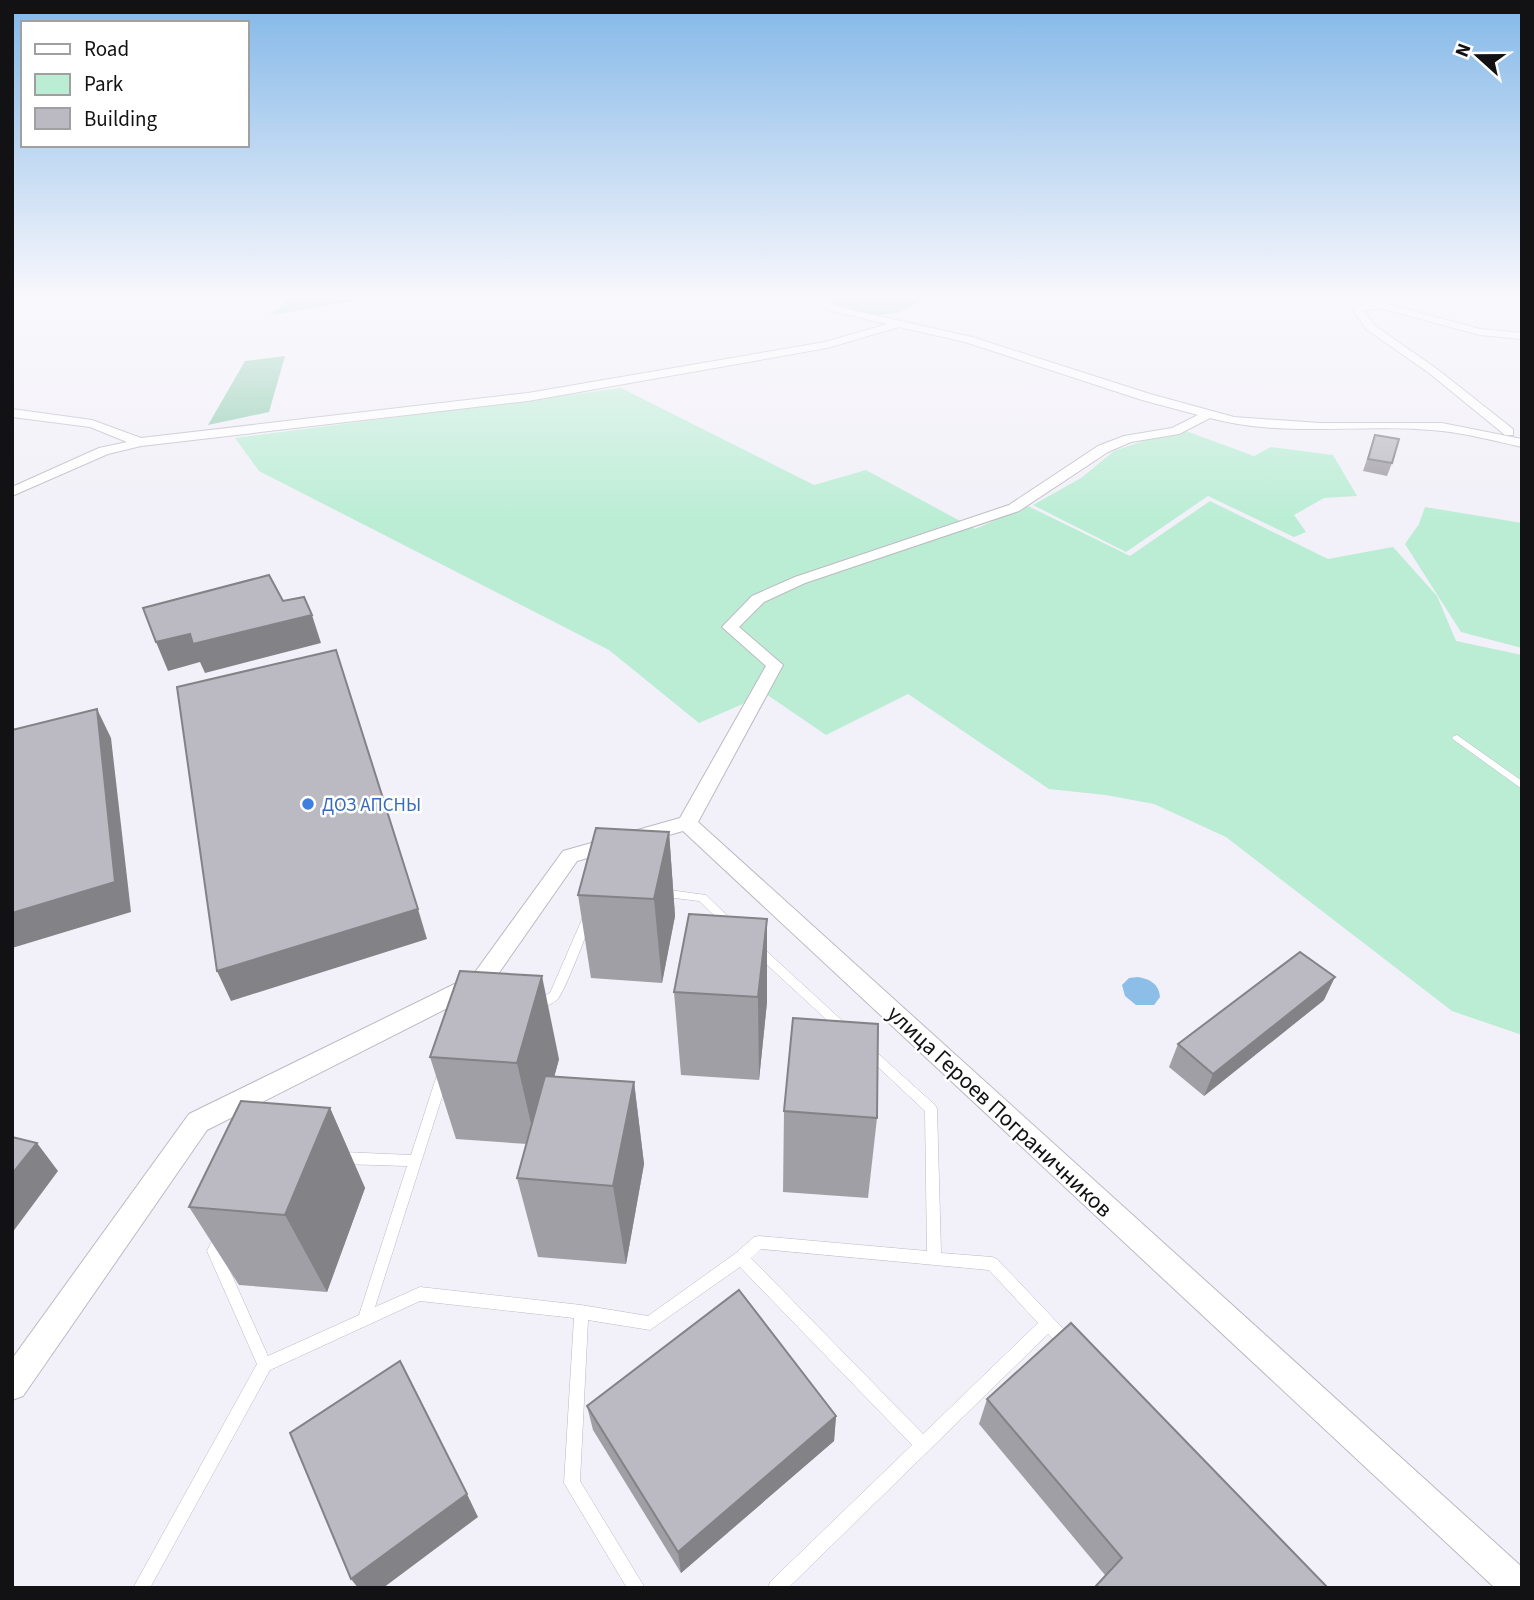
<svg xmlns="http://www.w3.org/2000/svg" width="1534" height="1600" font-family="'Source Sans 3',sans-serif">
<rect width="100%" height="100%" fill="#f2f0f8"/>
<g fill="#baedd4">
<polygon points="621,388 814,485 866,470 975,529 1028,506 1130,556 1210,501 1328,559 1393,547 1437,596 1456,641 1522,655 1522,1035 1452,1011 1226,837 1154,804 1106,795 1049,789 908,694 826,735 766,694 699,723 609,650 259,471 235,438"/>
<polygon points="1186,431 1254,456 1271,447 1333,455 1357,496 1324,498 1294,515 1306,532 1294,537 1208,496 1126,552 1033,505 1081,478 1114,451 1152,438"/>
<polygon points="1425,507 1522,523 1522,648 1461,632 1405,544 1419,524"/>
</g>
<g fill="#8cccae">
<polygon points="289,299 364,299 271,315"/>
<path d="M820,299h102c-34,27 -65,14 -102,0z"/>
<polygon points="285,356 269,412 208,425 245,361"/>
</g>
<path fill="#8cbee7" d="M1138,977c12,2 21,7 22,20l-6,8h-18l-11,-9 -3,-11 7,-7z"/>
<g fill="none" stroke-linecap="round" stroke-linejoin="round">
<defs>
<g id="lane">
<polygon points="1457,735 1522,781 1522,789 1454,740 1452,738 1454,736"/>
<polygon points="662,889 706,895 736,924 735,927 727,927 699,901 658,896 657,893 658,890"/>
<path d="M588,913l4,1 1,3c-5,13 -29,77 -36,83 -7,5 -18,11 -26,9l-2,-3 2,-3 19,-10 33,-76 1,-3z"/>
<polygon points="757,945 761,946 848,1026 850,1029 848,1032 844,1034 840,1032 753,952 752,949 753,946"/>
<path d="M868,1046l4,2 63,57 2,4 4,144 51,4 5,2 75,79 2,5 -2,5 -5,2 -5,-2 -14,-14 -260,254h-20l2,-6 142,-137 -172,-178 -90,63 -62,-10 -8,161 65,107h-18l-63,-105 10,-165 -154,-17 -150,69 -120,218h-17l124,-224 -50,-113 9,-18 5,-1 5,1 2,5 -7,13 47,105 91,-41 48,-149 -65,-2 -5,-2 -1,-4 1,-4 5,-2 69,3 26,-80 2,-4 4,-1 4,1 2,4 -74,232 45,-20 161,18 67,11 88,-63 18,-16 5,-1 168,15 -2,-140 -61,-57 -2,-3 2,-3zM761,1249l228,21 49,53 -115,111 -172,-176z"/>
</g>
<g id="street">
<path d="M805,299h15l23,9 129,29 178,57 84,23 86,6h122l80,16v8c-27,-6 -53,-13 -80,-16 -77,-9 -156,8 -232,-13l-31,16 -48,8 -23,10 -89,59 -214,72 -41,19 -25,25 44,38 -85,157 824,745v21h-27l-812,-757 -106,30 -88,126 -282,143 -184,266 -11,4v-41l177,-245 284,-139 90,-124 117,-33 86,-152 -44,-39 30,-31 43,-19 214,-72 89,-59 26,-10 48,-8 26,-13 -56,-15 -177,-58 -66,-15 -72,21 -299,53 -387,45 -33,8 -96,42v-9l87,-39 28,-6 -37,-15 -78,-10v-8l80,11 49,18 387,-45 297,-51 62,-18 -51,-12z"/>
<polygon points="1380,302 1480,329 1522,333 1522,339 1480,335 1380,308 1364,311 1374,325 1437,369 1513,429 1513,435 1505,435 1429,373 1366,329 1354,311 1357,305"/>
</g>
</defs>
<use href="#lane" stroke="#bcbac2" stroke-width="1"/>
<use href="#street" stroke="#bcbac2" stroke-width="2"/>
<use href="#lane" fill="#fff" fill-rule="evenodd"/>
<use href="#street" fill="#fff" fill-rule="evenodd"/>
</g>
<g fill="#a19fa6">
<polygon points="1375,435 1392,463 1387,476 1363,471"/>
<polygon points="669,832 675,916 662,983 591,978 578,895"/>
<polygon points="767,919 767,1002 759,1080 681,1075 674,992"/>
<polygon points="1324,1000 1204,1096 1169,1067 1178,1044"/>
<polygon points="430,1057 559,1059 554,1077 634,1082 644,1164 626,1264 538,1257 517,1178 527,1144 456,1139"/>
<polygon points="330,1108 365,1188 327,1292 239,1285 189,1207"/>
<polygon points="784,1111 877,1118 868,1198 783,1192"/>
<polygon points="987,1399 1328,1588 1105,1575 979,1424"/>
<polygon points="587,1406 836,1416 834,1441 681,1573 593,1430"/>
</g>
<g fill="#838287">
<polygon points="312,615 321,643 205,673 200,662 168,671 156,642 190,634"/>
<polygon points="97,709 111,738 131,912 12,948 12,913"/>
<polygon points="669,832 675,916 662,983 654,899"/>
<polygon points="418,909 427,939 231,1001 217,971"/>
<polygon points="767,919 767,1002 759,1080 758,997"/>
<polygon points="542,976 559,1059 536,1145 517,1063"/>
<polygon points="1335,977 1324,1000 1204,1096 1213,1074"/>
<polygon points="634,1082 644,1164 626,1264 613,1186"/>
<polygon points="330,1108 365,1188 327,1292 285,1215"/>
<polygon points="37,1143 58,1171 12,1233 12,1174"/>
<polygon points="836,1416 834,1441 681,1573 678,1552"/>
<polygon points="467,1494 478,1517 383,1588 358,1588 351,1579"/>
</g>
<g fill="#bbb9c1" stroke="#838287" stroke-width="2">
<polygon points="1375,435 1399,439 1392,463 1368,459"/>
<polygon points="269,575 283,601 304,597 312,615 193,644 190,634 156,642 143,608"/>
<polygon points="336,650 418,909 217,971 177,687"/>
<polygon points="97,709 115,882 12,913 12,730"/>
<polygon points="596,828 669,832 654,899 578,895"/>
<polygon points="689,914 767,919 758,997 674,992"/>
<polygon points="1300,952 1335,977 1213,1074 1178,1044"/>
<polygon points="460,971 542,976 517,1063 430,1057"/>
<polygon points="793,1018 878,1024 877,1118 784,1111"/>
<polygon points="545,1076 634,1082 613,1186 517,1178"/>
<polygon points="241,1101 330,1108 285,1215 189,1207"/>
<polygon points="12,1137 37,1143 12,1174"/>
<polygon points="739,1290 836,1416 678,1552 587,1406"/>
<polygon points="1071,1323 1328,1588 1094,1588 1122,1558 987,1399"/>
<polygon points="400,1361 467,1494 351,1579 290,1433"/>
</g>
<linearGradient id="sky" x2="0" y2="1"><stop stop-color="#83b8e8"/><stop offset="0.57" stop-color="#f9f8fc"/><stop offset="1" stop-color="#f9f8fc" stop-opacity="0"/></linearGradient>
<rect width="1534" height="523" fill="url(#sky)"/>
<circle fill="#3f7fe0" stroke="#fff" stroke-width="2.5" cx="308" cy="804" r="7"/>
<g text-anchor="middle" stroke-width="5" stroke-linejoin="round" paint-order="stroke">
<g font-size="19" fill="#366cbe" stroke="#fff" text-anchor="start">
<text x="322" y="811">ДОЗ АПСНЫ</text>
</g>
<g font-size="23" fill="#121113" stroke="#fff">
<text transform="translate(1000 1111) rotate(43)" y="8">улица Героев Пограничников</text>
</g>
</g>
<rect width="1534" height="1600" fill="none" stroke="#121113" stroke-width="28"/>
<rect x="21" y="21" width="228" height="126" fill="#ffffff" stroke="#a0a0a1" stroke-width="2"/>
<rect x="35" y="44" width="35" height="10" fill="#ffffff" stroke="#a0a0a1" stroke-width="2"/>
<text x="84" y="56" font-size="21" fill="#121113">Road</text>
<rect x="35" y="74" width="35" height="21" fill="#baedd4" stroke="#a0a0a1" stroke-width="2"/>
<text x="84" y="91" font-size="21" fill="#121113">Park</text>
<rect x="35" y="108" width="35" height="21" fill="#bbb9c1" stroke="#a0a0a1" stroke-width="2"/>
<text x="84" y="126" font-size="21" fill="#121113">Building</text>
<g transform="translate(1478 56) rotate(291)" stroke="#ffffff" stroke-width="5" paint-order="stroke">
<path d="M0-5L12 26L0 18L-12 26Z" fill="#121113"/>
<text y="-10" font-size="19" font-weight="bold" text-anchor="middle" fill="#121113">N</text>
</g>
</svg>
